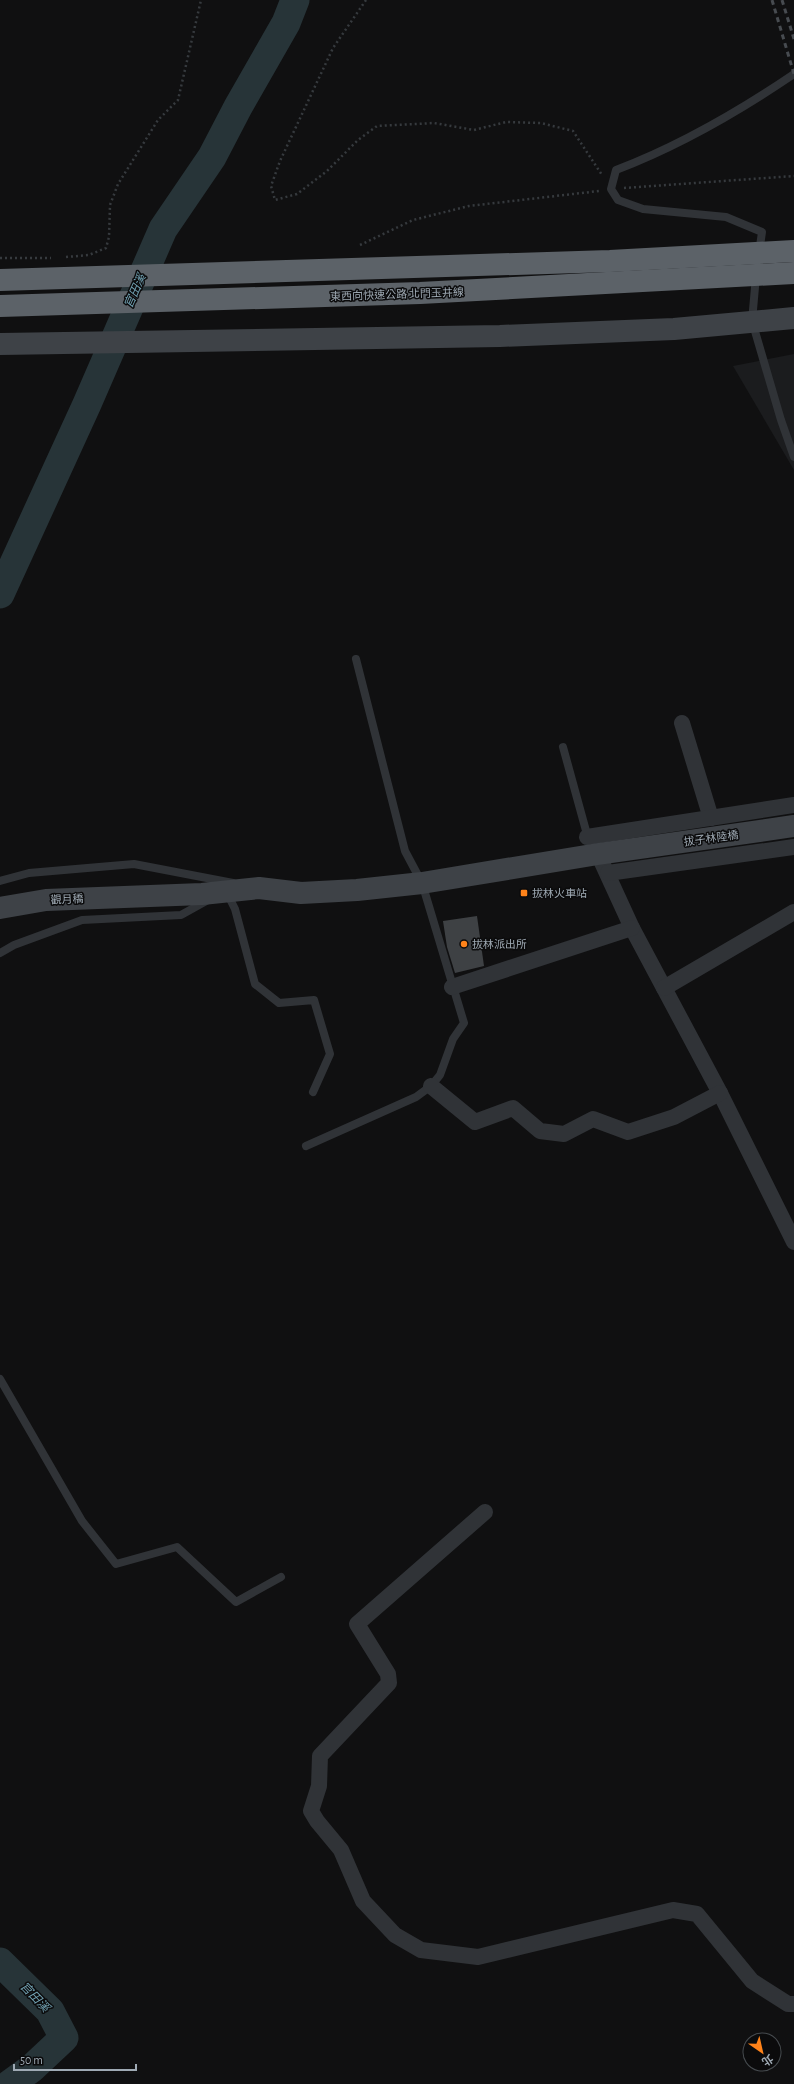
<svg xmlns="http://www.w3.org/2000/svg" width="794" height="2084" font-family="'Alegreya Sans','Noto Sans TC',sans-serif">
<rect width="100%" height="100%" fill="#101011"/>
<polygon fill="#1b1c1e" points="794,354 794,470 733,366"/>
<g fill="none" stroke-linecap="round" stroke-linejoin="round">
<g stroke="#273438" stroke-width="29">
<polyline points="0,594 87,404 163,229 212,157 238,107 286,23 295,0"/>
<polyline points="0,1962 50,2011 64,2038 32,2068 10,2084"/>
</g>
</g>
<polygon fill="#3e4144" points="477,916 484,966 455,973 447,947 443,921"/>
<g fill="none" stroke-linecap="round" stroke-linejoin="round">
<g stroke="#363a3e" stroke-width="2.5" stroke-dasharray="2 3" stroke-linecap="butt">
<polyline points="366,0 333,48 280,161 271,186 275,200 297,194 327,171 358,140 377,126 434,123 474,130 506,122 541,123 573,131 602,175"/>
<polyline points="624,188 794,176"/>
<polyline points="360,245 413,220 469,206 599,191"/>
<polyline points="66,257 89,255 106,248 109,237 110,205 118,184 158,120 178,100 201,0"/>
<polyline points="0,258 51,258"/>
</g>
<g stroke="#303337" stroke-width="8">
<path d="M759,253l3,-21 -36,-15 -83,-8 -25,-9 -7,-11 5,-19c63,-24 122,-58 178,-96"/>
<polyline points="756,276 752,321 781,420 794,457"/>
<polyline points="563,747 588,838"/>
<polyline points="0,881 29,873 134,864 233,883"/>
<polyline points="227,893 235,909 255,984 279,1003 314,1000 330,1054 313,1092"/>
<polyline points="0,953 14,945 82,920 181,915 208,900"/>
<polyline points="306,1146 416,1097 431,1086 440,1075 453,1039 464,1023 422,883 405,851 356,659"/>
<polyline points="0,1379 82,1521 116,1564 177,1547 236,1602 281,1577"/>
</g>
<g stroke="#303337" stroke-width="16">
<polyline points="682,723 711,818"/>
<polyline points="587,837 794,805"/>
<polyline points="598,854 632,928 720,1093 794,1242"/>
<polyline points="608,873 794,847"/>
<polyline points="452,987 632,928"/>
<polyline points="664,988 794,912"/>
<polyline points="431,1086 475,1122 513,1108 540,1131 564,1134 593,1119 628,1132 674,1117 720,1093"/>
<polyline points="485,1512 357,1624 388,1674 389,1683 320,1756 319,1786 311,1811 317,1821 341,1850 363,1901 395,1935 421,1950 478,1957 673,1910 697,1914 752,1981 788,2004 794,2004"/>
</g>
<g stroke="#3e4247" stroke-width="22">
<polyline points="0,344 500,336 674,329 794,318"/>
<polyline points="0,908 46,900 202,894 259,888 301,893 357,890 422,883 598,854 794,826"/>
</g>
<g stroke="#5c6268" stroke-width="22">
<polyline points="0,280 610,261 794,251"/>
<polyline points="0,306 420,293 794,273"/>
</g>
<g stroke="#474b50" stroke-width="3" stroke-dasharray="5 4" stroke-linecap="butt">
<polyline points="772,0 794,74"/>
<polyline points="782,0 794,39"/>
</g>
</g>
<g fill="#ff831a" stroke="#0b0b0c" stroke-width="1.5">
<rect x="520" y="889" width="8" height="8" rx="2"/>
<circle cx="464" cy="944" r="4"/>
</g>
<g text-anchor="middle" stroke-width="3" stroke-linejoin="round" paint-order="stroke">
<g font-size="11" fill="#9faab4" stroke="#0b0b0c">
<text transform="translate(397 294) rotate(-2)" y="4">東西向快速公路 北門玉井線</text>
<text transform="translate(711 838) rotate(-8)" y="4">拔子林陸橋</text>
<text transform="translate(67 899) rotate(-3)" y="4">觀月穚</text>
</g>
<g font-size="11" fill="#9faab4" stroke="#0b0b0c" text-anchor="start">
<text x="532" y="897">拔林火車站</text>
<text x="472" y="948">拔林派出所</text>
</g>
<g font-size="12" font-style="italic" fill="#72a2b3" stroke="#0b0b0c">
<text transform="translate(135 291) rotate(-66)" y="4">官田溪</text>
<text transform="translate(35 1997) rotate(46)" y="4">官田溪</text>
</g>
</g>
<g transform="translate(762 2052) rotate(146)"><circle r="19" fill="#0b0b0c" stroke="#464b4f"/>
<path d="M0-3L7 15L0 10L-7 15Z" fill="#ff831a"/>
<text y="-6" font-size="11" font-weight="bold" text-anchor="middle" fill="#9faab4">北</text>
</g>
<path d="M14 2064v6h122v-6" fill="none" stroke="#9faab4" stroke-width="2"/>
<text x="20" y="2064" font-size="12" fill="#9faab4" stroke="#0b0b0c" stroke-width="3" paint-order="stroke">50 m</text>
</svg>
